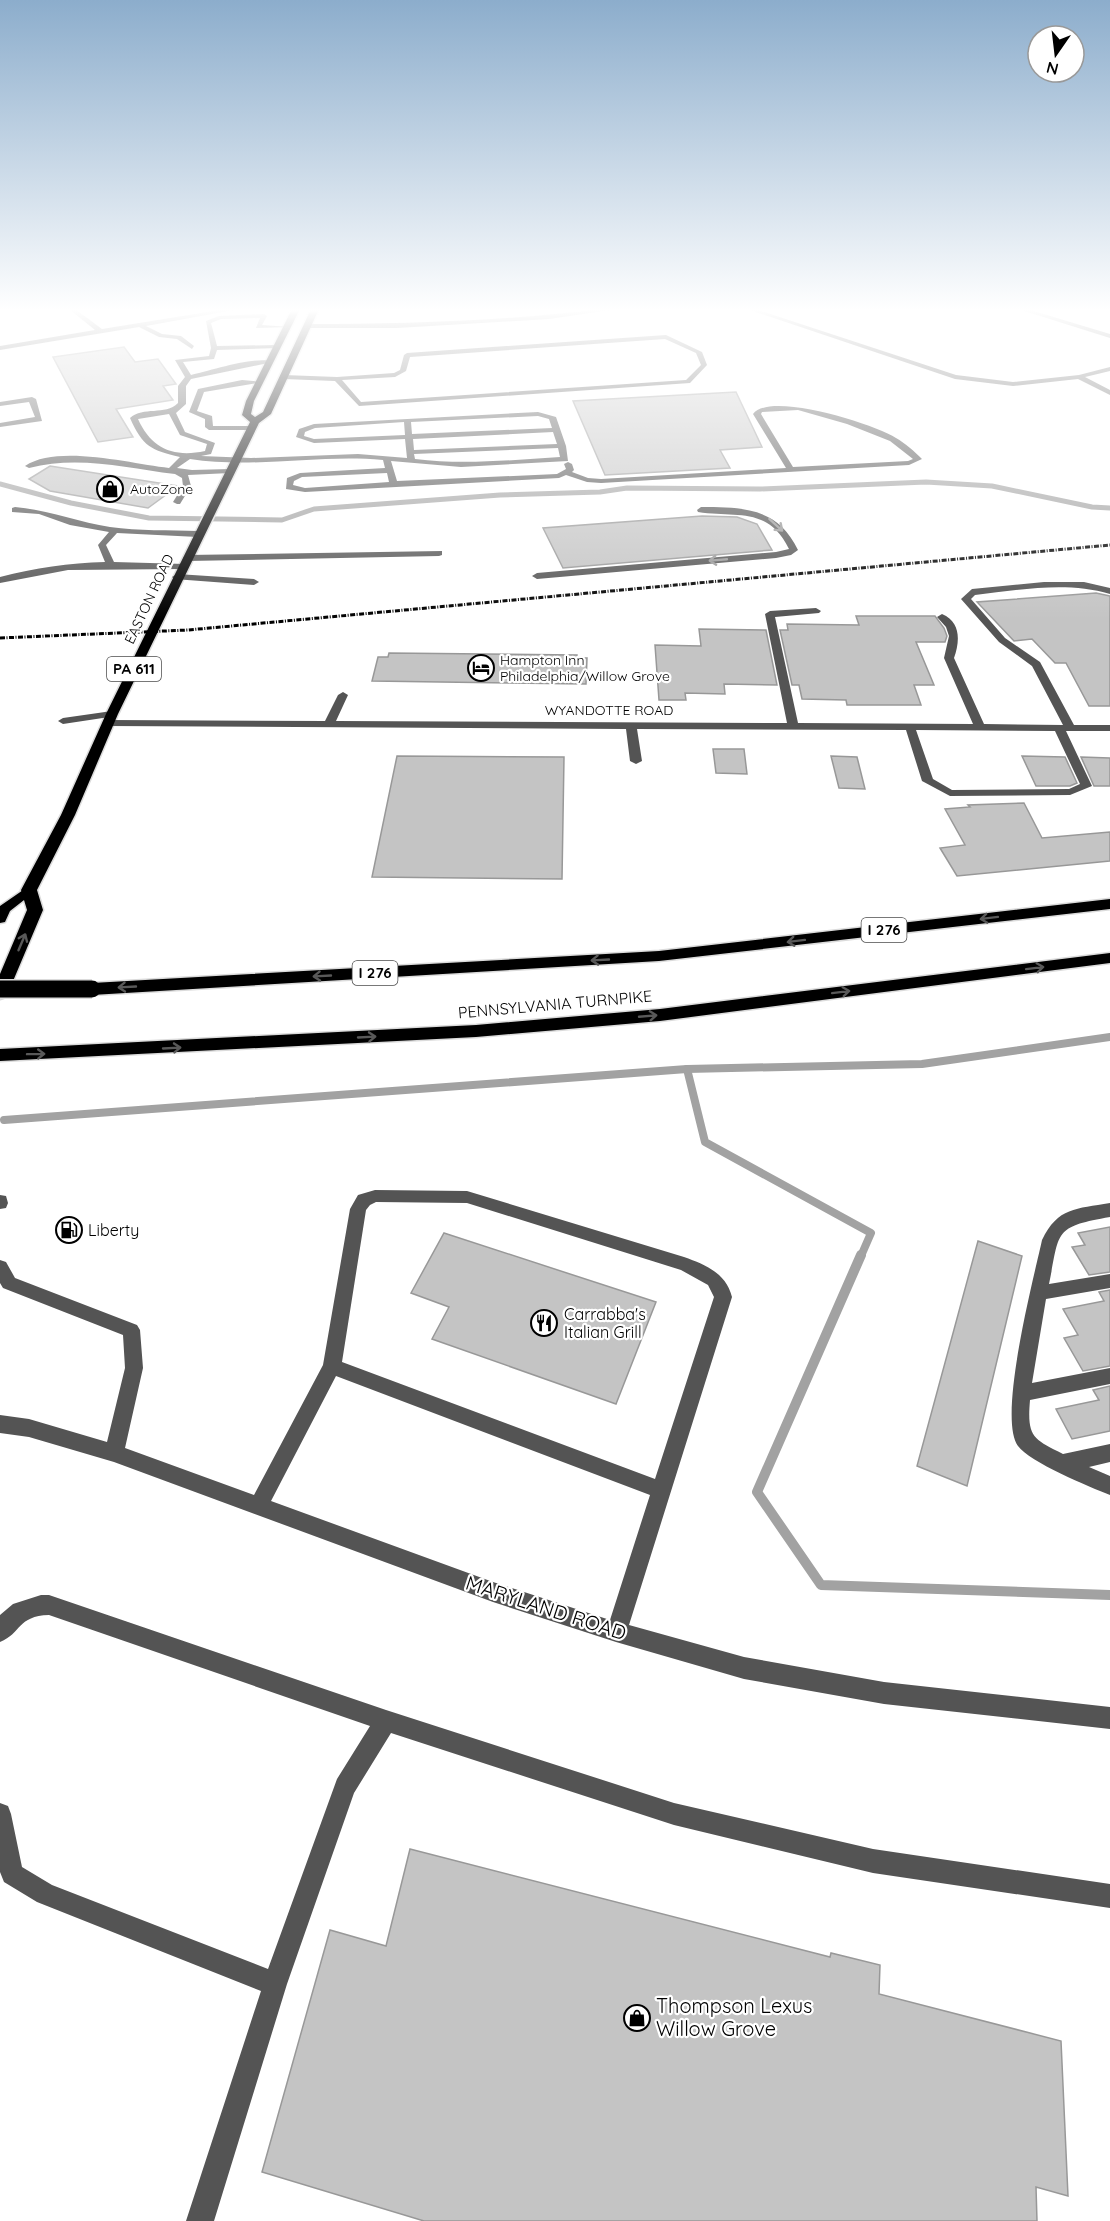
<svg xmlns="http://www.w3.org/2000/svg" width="1110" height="2221" font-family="Quicksand,sans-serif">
<rect width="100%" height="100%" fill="#fff"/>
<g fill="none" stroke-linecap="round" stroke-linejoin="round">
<polyline stroke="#a2a2a2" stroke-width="5" points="0,484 71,503 149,518 282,520 314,509 500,495 600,492 627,488 760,489 926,482 992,486 1092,507 1110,508"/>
<g stroke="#a2a2a2" stroke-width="8">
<polyline points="687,1069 705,1142 871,1233 861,1256"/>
<polyline points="4,1120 687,1069 922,1064 1110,1037"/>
</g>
<polyline stroke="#a2a2a2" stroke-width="10" points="861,1255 757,1492 821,1585 1110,1595"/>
</g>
<g fill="#c4c4c4" stroke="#989898" stroke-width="1.5">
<polygon points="124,347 135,362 158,359 176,384 163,386 173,400 116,409 133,437 98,442 53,357"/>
<polygon points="736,392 762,447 720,450 730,468 605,475 573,401"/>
<polygon points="50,466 178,486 148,508 50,491 29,479"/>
<polygon points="702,516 737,517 757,524 772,550 563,568 543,528"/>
<polygon points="1096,593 1110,596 1110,706 1089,706 1066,663 1055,663 1032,639 1014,641 977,602"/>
<polygon points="856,616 935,616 944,628 947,636 945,642 916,642 934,685 914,685 921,705 847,705 846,700 802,699 799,685 792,685 780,630 788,630 787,624 859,625"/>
<polygon points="699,629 766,630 777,685 724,684 725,694 685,693 686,700 659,700 655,645 701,646"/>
<polygon points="389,653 577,655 577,658 587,658 586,684 372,681 378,657 388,657"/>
<polygon points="713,749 744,749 747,774 716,773"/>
<polygon points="397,756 564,757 562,879 372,877"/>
<polygon points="831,756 857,757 865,789 839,788"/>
<polygon points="1022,756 1065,757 1077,783 1070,786 1036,786"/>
<polygon points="1081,757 1110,758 1110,786 1094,786"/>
<polygon points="1024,803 1042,838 1110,832 1110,861 957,876 940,848 965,845 945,809 970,807 968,805"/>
<polygon points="1110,1227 1110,1272 1089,1275 1072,1247 1085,1245 1078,1233"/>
<polygon points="444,1233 656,1302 616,1404 432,1339 449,1307 411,1293"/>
<polygon points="978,1241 1022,1256 967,1486 917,1466"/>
<polygon points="1110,1290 1110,1366 1083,1371 1064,1338 1078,1335 1063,1309 1104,1301 1099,1292"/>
<polygon points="1110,1386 1110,1431 1072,1439 1056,1409 1099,1400 1093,1390"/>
<polygon points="410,1849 830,1957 831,1953 880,1965 879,1994 1061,2041 1068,2196 1036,2187 1037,2221 424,2221 262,2172 330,1930 386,1946"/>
</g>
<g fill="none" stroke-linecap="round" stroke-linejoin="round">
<defs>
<polygon id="major" points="29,886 33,887 35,890 33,893 10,911 5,922 0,923 0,906"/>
<g id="highway">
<polygon points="292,309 300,309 254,401 251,414 255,417 263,412 311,309 319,309 271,414 259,423 118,714 75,815 37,890 43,910 8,993 6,997 0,999 0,974 27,910 21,890 61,815 106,714 250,422 242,415 246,401"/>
<polygon points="1110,899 1110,909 659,961 92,995 86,993 84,989 86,985 92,983 659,951"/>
<polygon points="1110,953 1110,963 660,1021 476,1037 0,1061 0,1049 476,1025 660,1009"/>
</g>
</defs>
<use href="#major" stroke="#dbdbdb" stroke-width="3"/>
<use href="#highway" stroke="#dbdbdb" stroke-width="3"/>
<g fill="#545454" fill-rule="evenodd">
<polygon points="69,309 75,309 102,329 226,309 239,309 146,326 162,334 181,336 194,346 192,349 177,339 159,337 139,327 0,350 0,346 95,330"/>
<path d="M601,309h16l-68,10 -152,9h-90l-3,-2 3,-2c98,0 197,-3 294,-15z"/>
<polygon points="747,309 755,309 956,375 1013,382 1079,375 1110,367 1110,371 1085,377 1110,390 1110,395 1078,379 1013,386 955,379"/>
<polygon points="1018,309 1027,309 1110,334 1110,338"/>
<path d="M264,314l3,2 -5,9 28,2 -34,1 4,-10 -39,1 -10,4 6,23 60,-1 2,3 -62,2 -3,9 -31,3 8,13c18,-4 67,-20 82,-13l-82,17 -5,7v18l-10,9 9,19 30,11 -4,11 -10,2 50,2 107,-4 49,4 -2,-19 -91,4 -18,-6 3,-8 15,-5 224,-12 18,5 10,29 2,15 -107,6 -70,-6 6,20 160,-7 9,-5 -2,-5 4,-2 4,2 2,6 -2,2 16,6 13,1 185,-11 -33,-54c17,-23 121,10 143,24 9,5 19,14 26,21l-13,6 -308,18 -14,-1 -21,-7 -7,3 -254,14 -19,-3 1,-11 13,-5 85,-5 -2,-8c-64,-6 -129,9 -193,-1l-13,9 15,2 38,-1 4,2 -4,2 -42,2 3,11 -11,18h-3l-4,-2 10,-16 -1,-8 -7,-4c-49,-6 -97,-19 -146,-6l-4,-2c33,-22 106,-2 144,2l11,-11c-29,-7 -37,-10 -50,-39 13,-12 35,-2 48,-15v-17l7,-9 -10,-17 34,-4 2,-8 -5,-27 13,-5zM798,410l49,14 43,17 23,18 -5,2 -115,6 -32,-53 1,-2zM169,414l11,21 27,9 -2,7c-32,7 -54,-3 -67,-32zM538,416l11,3 3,9 -140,6 -1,-12zM404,422l1,13 -91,4 -10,-3 1,-4 10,-4zM553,432l4,12 -143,6 -1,-11zM558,448l2,9c-48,3 -97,8 -145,2l-1,-5zM387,473l2,9 -84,6 -12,-3 1,-4 8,-4z"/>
<path d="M666,335l36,17 5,13 -17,18 -331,23 -24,-25 -51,-2 -3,-2 3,-2 53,2 57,-4 6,-3 4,-15 3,-2zM665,339l31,14 5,12 -15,15 -325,22 -19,-22 53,-3 11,-6 4,-14z"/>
<polygon points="242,380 263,382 204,392 197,411 212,416 213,426 251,426 255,428 254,430 209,430 205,427 205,419 189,412 198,389"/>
<polygon points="32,397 36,399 42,421 0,427 0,423 35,417 29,402 0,406 0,402"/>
<path d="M15,507c33,3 63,15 95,20 29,4 59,3 88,4l4,3 -4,3 -81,-4 -11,12 8,17 71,2v4l-3,1 -114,1 -68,13v-6c35,-9 69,-14 105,-15l-7,-17 11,-13 -39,-7 -31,-11 -27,-2v-4z"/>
<path d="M701,507c43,0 77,1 97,43l-7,5 -15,3 -239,21 -5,-3 5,-3 239,-21 13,-3c-21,-43 -52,-31 -91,-37l-1,-2z"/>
<polygon points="442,551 442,555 439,556 187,561 183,558 187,555"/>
<polygon points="177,574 254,579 259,582 254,585 174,579 172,577"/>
<path d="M1044,582h40l26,6v6c-44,-13 -90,-4 -135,1l-4,4 34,39 35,24 34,63h36v6h-44l26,55 -22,9 -120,1 -28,-15 -16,-51 -269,-1 5,32 -6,3 -6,-3 -4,-32 -518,-3 -5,-3 5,-3 217,1 13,-26 5,-3 5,3 -12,26 451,2 -22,-109 5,-3 46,-3 5,3 -2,2 -44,4 23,106 175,1 -29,-66 5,-22 -3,-9 -9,-10 5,-3c19,8 18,27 12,44l30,66 79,1 -31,-59 -33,-24 -38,-43 11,-10zM916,730l139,1 25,53 -11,5 -117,1 -19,-11z"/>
<polygon points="112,711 117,714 116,716 63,724 58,721 63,718"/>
<path d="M375,1190l92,1 217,66c22,8 42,16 48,40l-103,328 115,32 140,25 226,25v22l-226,-25 -140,-25 -128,-37 -123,-40 -379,-140 -85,-25 -29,-4v-18l29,4 78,23 18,-74 -2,-33 -120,-47 -3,-5v-23l6,2 9,16 122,47 3,5 3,38 -18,80 129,47 69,-130 27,-156 8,-14zM376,1202l91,1 214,67 27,15 6,12 -59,182 -313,-117 24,-152 4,-5zM336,1376l314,119 -40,125 -117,-38 -222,-81z"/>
<polygon points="0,1195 6,1196 8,1203 6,1208 0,1209"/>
<path d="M1110,1203v14c-57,10 -50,14 -61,67l61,-10v14l-64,11 -14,84 78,-15v16l-80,16c-3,36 2,39 33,54l47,-10v18l-21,5 21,9v19c-20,-8 -81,-33 -92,-49 -21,-28 16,-169 24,-206 16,-33 34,-31 68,-37z"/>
<path d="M41,1595h8l337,115 288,93 199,46 237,35v24l-237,-35 -199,-48 -283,-92 -37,60 -67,191 -73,237h-28l75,-230 -224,-89 -33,-20 -4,-10v-69l8,3 3,8 11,53 30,18 216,84 69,-190 33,-53 -321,-111c-32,1 -27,18 -49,27v-27l13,-11z"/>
</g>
<use href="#major" fill="#000" fill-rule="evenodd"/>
<use href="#highway" fill="#000" fill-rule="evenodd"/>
<polyline stroke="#000" stroke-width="3" stroke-dasharray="5 1.5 1 1.5" stroke-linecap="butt" points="0,638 188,630 1110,545"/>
<defs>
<polyline id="highway-bridge" points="0,989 92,989"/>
</defs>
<use href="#highway-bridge" stroke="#dbdbdb" stroke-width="20" stroke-linecap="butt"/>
<use href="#highway-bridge" stroke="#000" stroke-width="17"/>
</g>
<defs><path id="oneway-shaft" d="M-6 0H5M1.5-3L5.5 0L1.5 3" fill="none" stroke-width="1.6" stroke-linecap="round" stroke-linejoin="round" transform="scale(1.5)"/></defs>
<g stroke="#989898">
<use href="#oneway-shaft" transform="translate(776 525) rotate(42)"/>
<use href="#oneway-shaft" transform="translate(718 560) rotate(175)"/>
</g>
<g stroke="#595959">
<use href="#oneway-shaft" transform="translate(989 918) rotate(173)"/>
<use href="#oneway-shaft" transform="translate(796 941) rotate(173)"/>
<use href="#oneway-shaft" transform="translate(22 942) rotate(-67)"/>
<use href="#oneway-shaft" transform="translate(600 960) rotate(177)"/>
<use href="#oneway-shaft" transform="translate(1035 968) rotate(-7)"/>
<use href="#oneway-shaft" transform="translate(322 976) rotate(177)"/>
<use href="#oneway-shaft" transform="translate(127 987) rotate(177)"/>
<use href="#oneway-shaft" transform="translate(841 992) rotate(-7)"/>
<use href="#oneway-shaft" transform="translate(648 1016) rotate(-5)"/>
<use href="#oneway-shaft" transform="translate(367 1037) rotate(-3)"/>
<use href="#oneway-shaft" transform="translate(172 1048) rotate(-3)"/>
<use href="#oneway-shaft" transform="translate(36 1054) rotate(-1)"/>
</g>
<linearGradient id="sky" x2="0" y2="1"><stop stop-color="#8cadcc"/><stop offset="0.5" stop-color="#fff"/><stop offset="1" stop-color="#fff" stop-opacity="0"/></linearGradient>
<rect width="1110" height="620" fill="url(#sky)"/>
<defs>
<symbol id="shop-ring" viewBox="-11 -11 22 22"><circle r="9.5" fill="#fff" stroke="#000" stroke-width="1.5"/><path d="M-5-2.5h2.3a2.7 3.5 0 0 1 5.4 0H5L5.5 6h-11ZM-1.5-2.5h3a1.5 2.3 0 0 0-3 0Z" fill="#000"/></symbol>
<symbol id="hotel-ring" viewBox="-11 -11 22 22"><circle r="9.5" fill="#fff" stroke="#000" stroke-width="1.5"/><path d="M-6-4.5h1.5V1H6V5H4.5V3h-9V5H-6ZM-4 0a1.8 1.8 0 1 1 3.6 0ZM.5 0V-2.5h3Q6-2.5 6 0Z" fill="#000"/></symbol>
<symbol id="fuel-ring" viewBox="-11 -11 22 22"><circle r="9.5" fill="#fff" stroke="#000" stroke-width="1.5"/><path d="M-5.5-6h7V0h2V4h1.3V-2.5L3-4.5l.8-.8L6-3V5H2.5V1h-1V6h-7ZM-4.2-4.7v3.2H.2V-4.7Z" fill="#000"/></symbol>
<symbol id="restaurant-ring" viewBox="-11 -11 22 22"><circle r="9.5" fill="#fff" stroke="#000" stroke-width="1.5"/><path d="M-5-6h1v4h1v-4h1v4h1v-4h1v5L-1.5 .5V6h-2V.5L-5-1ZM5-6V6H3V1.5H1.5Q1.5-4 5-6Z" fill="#000"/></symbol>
</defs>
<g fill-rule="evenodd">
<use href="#shop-ring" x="95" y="474" width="30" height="30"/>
<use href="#hotel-ring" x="466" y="653" width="30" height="30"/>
<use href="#fuel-ring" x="54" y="1215" width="30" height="30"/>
<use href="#restaurant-ring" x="529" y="1308" width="30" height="30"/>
<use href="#shop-ring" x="622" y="2003" width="30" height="30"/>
</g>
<g text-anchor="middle" stroke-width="4.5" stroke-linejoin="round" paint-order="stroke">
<g font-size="14" fill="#000" stroke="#fff" text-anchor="start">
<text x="130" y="494">AutoZone</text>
<text x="500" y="665">Hampton Inn<tspan x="500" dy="16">Philadelphia/Willow Grove</tspan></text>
</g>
<g font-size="14" fill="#000" stroke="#fff">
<text transform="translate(149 599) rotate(-65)" y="5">EASTON ROAD</text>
<text x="609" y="715">WYANDOTTE ROAD</text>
</g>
<g fill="#fff" stroke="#4c4c4c" stroke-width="1.5">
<rect x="107" y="657" width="54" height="24" rx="4.5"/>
<rect x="861.5" y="918" width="45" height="24" rx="4.5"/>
<rect x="352.5" y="961" width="45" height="24" rx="4.5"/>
</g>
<g font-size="15" font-weight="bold" fill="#000">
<text x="134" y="674">PA 611</text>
<text x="884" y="935">I 276</text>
<text x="375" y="978">I 276</text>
</g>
<g font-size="16" fill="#000" stroke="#fff">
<text transform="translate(555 1004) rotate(-5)" y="6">PENNSYLVANIA TURNPIKE</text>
</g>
<g font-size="16" fill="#000" stroke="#fff" text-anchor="start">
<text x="88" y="1236">Liberty</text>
<text x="564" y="1320">Carrabba's<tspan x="564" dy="18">Italian Grill</tspan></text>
</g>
<g font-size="20" fill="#000" stroke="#fff">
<text transform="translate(546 1608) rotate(18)" y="7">MARYLAND ROAD</text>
</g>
<g font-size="20" fill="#000" stroke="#fff" text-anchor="start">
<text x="656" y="2013">Thompson Lexus<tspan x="656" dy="23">Willow Grove</tspan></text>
</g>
</g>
<g transform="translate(1056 54) rotate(194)"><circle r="28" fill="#ffffff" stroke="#999999" stroke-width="1.5"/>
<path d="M0-4.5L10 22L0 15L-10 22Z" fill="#000000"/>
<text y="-9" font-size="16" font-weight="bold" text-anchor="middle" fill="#000000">N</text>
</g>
</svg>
